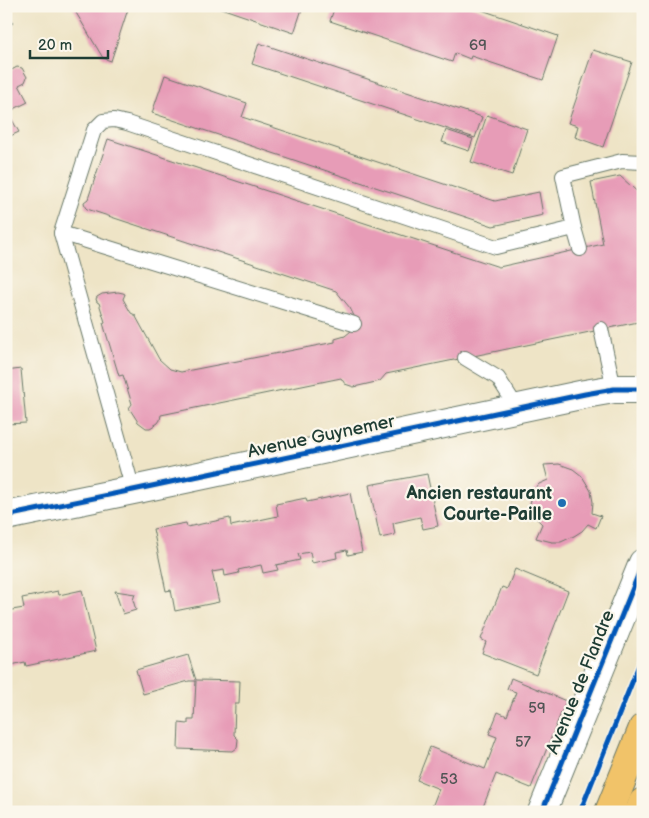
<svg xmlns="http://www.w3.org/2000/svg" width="649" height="818" font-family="'Balsamiq Sans',sans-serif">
<rect width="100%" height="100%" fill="#fbf7ec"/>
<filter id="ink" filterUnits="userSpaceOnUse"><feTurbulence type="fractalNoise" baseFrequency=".02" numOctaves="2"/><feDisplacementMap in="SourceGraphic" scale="10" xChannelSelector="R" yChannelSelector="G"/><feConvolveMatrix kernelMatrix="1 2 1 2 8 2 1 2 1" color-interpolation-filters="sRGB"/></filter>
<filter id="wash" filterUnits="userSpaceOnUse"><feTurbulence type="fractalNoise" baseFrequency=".0096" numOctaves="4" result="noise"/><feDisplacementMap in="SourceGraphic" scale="20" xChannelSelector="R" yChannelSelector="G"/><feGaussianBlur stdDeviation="1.12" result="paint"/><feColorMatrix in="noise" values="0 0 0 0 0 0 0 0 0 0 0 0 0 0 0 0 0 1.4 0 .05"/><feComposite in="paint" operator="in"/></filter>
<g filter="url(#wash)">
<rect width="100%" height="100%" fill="#eee4c6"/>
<g id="blocks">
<g fill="#e79cb7">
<polygon points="72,6 129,6 111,61 103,58"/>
<polygon points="215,6 303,6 294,33"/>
<polygon points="335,6 470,6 558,36 543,80 471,56 470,59 455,53 452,62 330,21"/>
<polygon points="6,17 13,23 6,30"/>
<polygon points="259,43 482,117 475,138 252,64"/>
<polygon points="593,50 632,62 603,147 575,137 578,126 568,123"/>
<polygon points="17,67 22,68 27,77 25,82 19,85 28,102 6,113 6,73"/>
<polygon points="165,75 247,103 242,117 495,201 539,192 543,215 493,226 152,113"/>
<polygon points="6,114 9,119 11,118 19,132 6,138"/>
<polygon points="487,115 527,129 512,175 471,162"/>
<polygon points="446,130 473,139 469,151 442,142"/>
<polygon points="108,139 499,267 603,244 591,182 620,176 643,197 643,321 386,374 380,381 354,387 345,384 341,378 161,415 160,420 158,423 150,428 146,428 138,422 129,408 132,404 123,375 119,376 103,323 105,322 99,303 97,302 96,299 97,297 102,294 118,292 123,293 125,294 123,299 131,313 135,315 159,359 170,369 181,372 335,342 335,339 345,336 351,331 355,320 354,316 350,308 336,291 87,209 85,207 84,202 88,199"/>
<polygon points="21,369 26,423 6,424 6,371"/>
<polygon points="559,464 573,469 582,476 591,491 593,502 592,513 601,516 596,528 588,524 582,531 574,536 561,542 552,542 536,538 542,524 535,517 530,504 533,491 539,484 548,480 544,465"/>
<polygon points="427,474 438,526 423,529 420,517 393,523 395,535 380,538 369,485"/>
<polygon points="350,493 362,552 348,555 347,550 336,552 337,558 312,563 310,552 298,554 300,560 276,565 278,570 263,573 261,565 238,570 239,573 225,576 224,570 212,572 219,602 175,611 171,590 166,591 153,529 186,523 187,527 230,518 231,526 278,516 276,504 306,498 307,502"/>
<polygon points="515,569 568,591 536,674 482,653 486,642 481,639 502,587 507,589"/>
<polygon points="82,590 96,651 26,666 25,662 6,666 6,611 24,608 22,598 58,591 59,595"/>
<polygon points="115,591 135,594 133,600 136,610 123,614"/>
<polygon points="188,655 196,680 240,681 239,704 235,704 234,735 238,739 237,748 233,751 178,749 179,723 188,724 188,720 194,720 196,681 189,681 143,694 136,670"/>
<polygon points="511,678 566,701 531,788 496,774 481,812 430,812 439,789 417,780 430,747 485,769 497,737 489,734 498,712 507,716 516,692 507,689"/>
</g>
</g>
</g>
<g filter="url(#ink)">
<use href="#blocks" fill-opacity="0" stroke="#677767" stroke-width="1"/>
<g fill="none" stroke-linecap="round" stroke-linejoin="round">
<defs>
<g id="service">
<polyline points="574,228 580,249"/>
<polyline points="61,233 354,324"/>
<polyline points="601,329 614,389"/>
<polyline points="465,358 498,378 518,409"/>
<polyline points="133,490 61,233 94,130 103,121 114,120 127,123 496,247 574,228 563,176 622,161 643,162"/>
</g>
<g id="tertiary">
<polyline points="6,516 133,490 585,394 614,389 643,389"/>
<polyline points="542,812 643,563"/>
</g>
<g id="primary">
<polyline points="609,812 643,728"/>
<polyline points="639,812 643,802"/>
</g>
</defs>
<use href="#service" stroke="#677767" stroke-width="16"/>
<use href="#tertiary" stroke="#677767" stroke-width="30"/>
<use href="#primary" stroke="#677767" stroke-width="30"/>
<use href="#service" stroke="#fff" stroke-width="14"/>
<use href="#tertiary" stroke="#fff" stroke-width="28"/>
<use href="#primary" stroke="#f1c369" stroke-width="28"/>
<defs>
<g id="cycleway">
<polyline points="6,516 133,490 585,394 614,389 643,389"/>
<polyline points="542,812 643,563"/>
<polyline points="580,812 643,655"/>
</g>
</defs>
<use href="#cycleway" stroke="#fbf7ec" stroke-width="8"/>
<use href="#cycleway" stroke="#0057b8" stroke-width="5"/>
</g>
</g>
<circle fill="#1f6fb2" stroke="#fbf7ec" stroke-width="2" cx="562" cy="503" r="5"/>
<g text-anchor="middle" stroke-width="4.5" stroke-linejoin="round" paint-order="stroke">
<g font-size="15" fill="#515555">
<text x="478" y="50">69</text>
<text x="537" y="713">59</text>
<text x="523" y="747">57</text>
<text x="449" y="784">53</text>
</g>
<g font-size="18" fill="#1f3d34" stroke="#fbf7ec">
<text transform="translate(321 436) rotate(-12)" y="6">Avenue Guynemer</text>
<text transform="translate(580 682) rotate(-68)" y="6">Avenue de Flandre</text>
</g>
<g font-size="18" font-weight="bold" fill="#1f3d34" stroke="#fbf7ec" text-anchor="end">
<text x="552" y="499">Ancien restaurant<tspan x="552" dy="21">Courte-Paille</tspan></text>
</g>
</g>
<rect width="649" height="818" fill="none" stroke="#fbf7ec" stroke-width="25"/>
<path d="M30 50v8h78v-8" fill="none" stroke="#1f3d34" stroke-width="2.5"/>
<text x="38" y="50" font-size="15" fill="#1f3d34" stroke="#fbf7ec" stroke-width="4" paint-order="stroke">20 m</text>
</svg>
